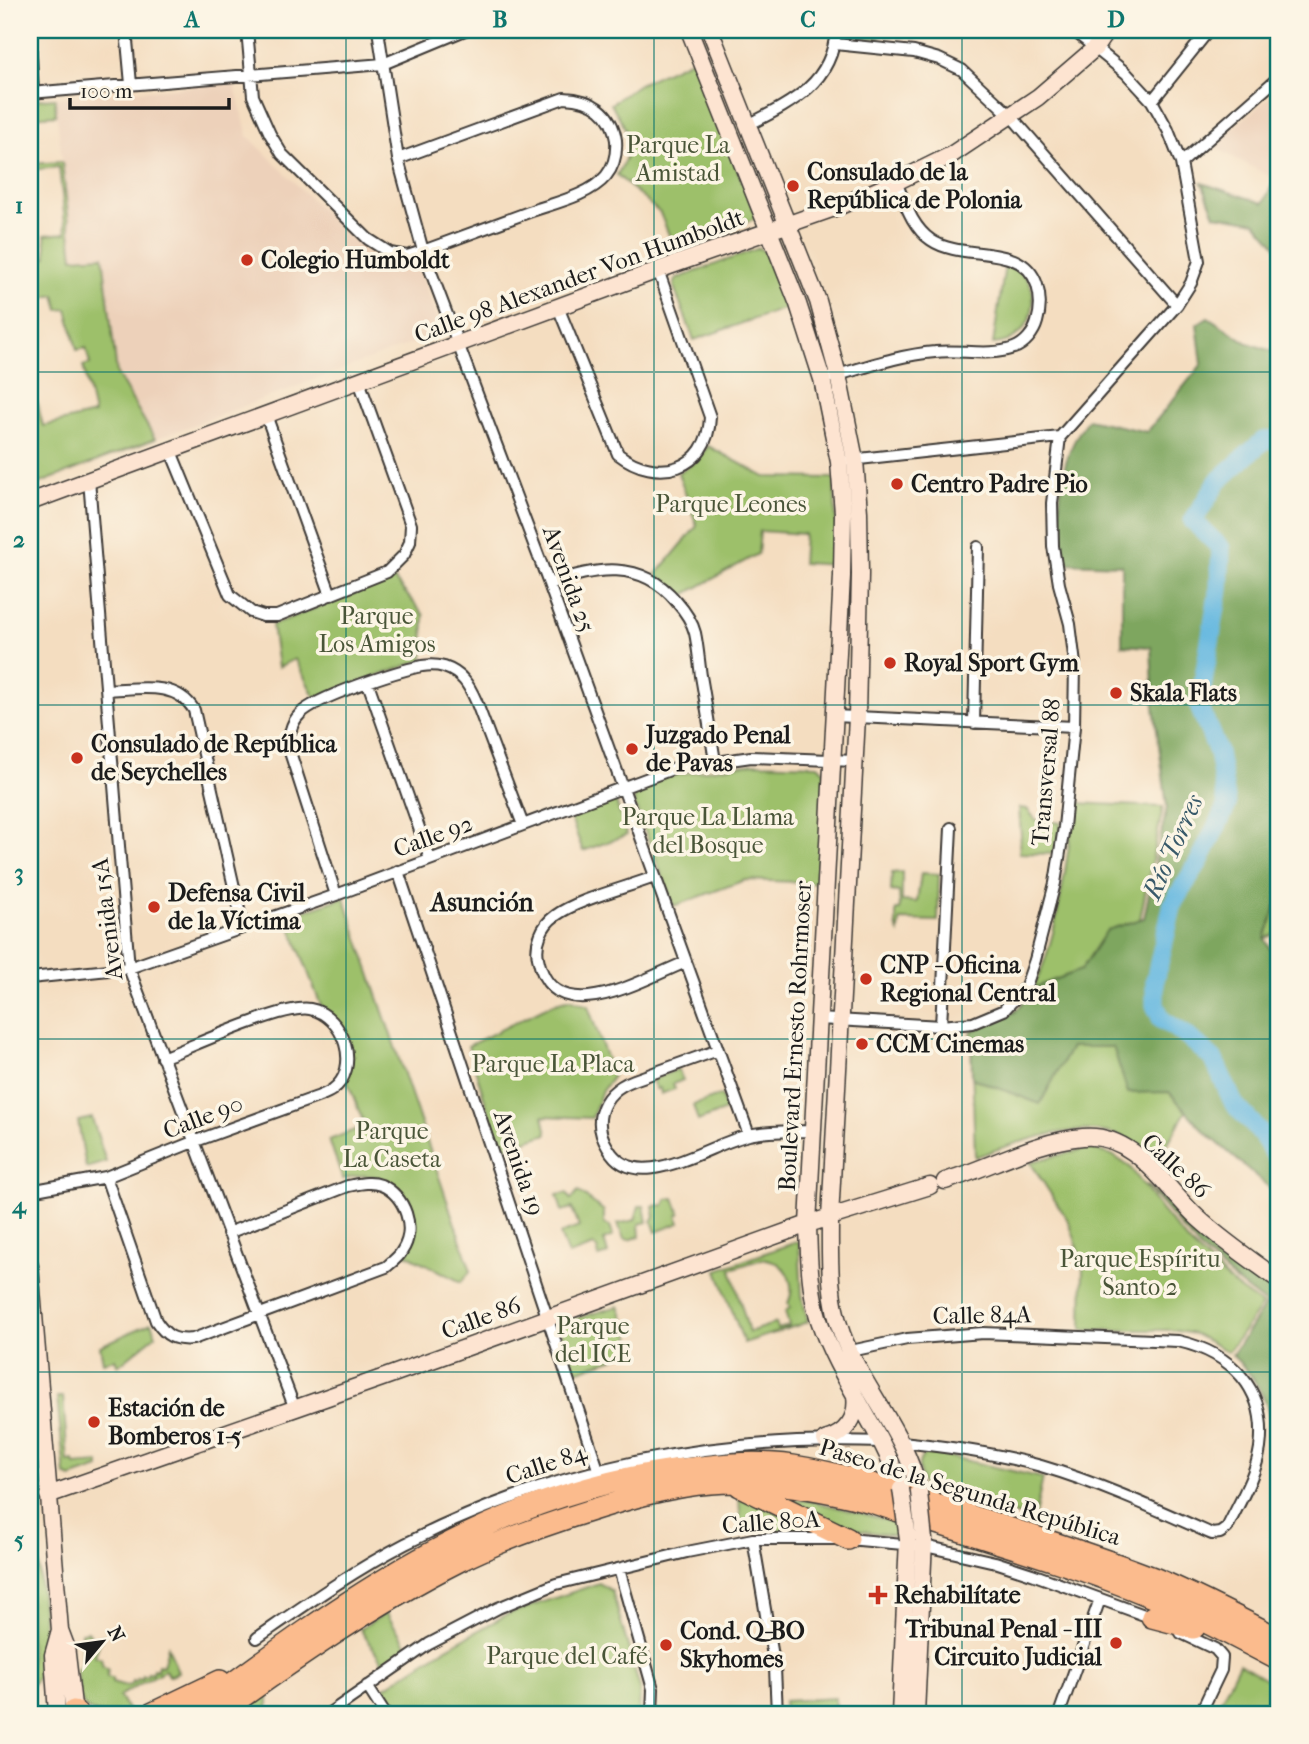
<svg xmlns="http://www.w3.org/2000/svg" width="1309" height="1744" viewBox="0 0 1309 1744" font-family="'IM FELL French Canon',serif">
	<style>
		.built { fill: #edd1ba }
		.green { fill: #9dc06b; stroke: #5c6e44; stroke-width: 2; fill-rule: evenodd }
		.forest { fill: #7ea65f; stroke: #4d613e; stroke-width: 2 }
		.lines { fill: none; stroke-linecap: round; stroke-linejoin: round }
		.river { stroke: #65b8e0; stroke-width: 19 }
		.street-casing { stroke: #3c3935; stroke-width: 14 }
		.secondary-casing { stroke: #3c3935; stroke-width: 19 }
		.highway-casing { stroke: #3c3935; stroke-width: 24 }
		.street { stroke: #fff; stroke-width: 10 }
		.secondary { stroke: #fde4d1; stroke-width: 16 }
		.highway { stroke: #fbbb8d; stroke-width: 21 }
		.secondary-bridge-casing { stroke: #3c3935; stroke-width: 19; stroke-linecap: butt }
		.secondary-bridge { stroke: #fde4d1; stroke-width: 16 }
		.grid { fill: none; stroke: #0f766e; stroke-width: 2; stroke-opacity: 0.55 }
		.poi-dot { fill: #c8321e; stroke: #fcf5e5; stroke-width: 2.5 }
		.labels { text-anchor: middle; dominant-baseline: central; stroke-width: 7; stroke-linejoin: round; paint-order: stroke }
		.park-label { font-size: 24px; fill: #495538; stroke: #fcf5e5 }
		.poi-label { font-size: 24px; font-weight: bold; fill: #1c1c1c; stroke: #fcf5e5; text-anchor: start }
		.street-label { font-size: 24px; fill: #1c1c1c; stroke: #fcf5e5 }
		.water-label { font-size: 26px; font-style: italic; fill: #395a6a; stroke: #fcf5e5 }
		.neighbourhood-label { font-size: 26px; font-weight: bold; fill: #1c1c1c; stroke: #fcf5e5 }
		.neatline { fill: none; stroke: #0f766e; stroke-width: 2.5 }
		.grid-label { font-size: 23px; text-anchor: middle; font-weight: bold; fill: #0f766e }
	</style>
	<rect width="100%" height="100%" fill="#fcf5e5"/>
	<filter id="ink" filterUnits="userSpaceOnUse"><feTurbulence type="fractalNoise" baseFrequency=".0143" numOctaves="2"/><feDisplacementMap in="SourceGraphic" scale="14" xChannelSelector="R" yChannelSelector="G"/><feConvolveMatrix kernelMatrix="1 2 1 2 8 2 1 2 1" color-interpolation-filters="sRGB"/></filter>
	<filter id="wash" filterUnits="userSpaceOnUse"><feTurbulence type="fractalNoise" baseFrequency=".00686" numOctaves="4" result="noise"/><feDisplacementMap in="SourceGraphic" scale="28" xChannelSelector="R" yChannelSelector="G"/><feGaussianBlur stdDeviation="1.57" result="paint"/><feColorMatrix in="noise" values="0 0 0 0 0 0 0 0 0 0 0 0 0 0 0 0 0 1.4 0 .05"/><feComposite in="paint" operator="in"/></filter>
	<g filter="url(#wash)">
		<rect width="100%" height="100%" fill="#f4ddc0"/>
		<path class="built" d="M234,83L248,136L352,240L369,254L383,260L398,261L415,259L443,332L155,439L117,374L103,256L73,258L55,98Z
			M1279,89V181L1212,146Z"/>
		<path class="green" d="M838,30H872V34L880,36L879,40L838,34Z
			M693,59L757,218L674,247L660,213L617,175C636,145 629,132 611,104L639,84Z
			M55,98L56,115L30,117V100Z
			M62,162L73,258L103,256L117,374L155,439L30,487V403L37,402L43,426L94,414L83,366L90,364L86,348L77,350L67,309L59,310L55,295L30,301V259L47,257L45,235L66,233L59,167L30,170V164Z
			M759,248L765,252L786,308L694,340L674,287L676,279Z
			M1005,265C1049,274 1039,342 993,344Z
			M708,446L765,477L834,478L838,565L802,563L804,534L760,531L758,554L682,596L657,574L697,526L678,473L697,461Z
			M393,578L424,615L423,660L315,698L295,659L278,667L272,625Z
			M754,763L818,765L825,772L820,883L745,880L674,906L634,803C634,798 634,792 639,787C652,776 732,766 754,763Z
			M611,799L616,802L627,835L583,851L569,814Z
			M1075,803L1163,807L1140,919L1136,989L1195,1096L1157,1162C1147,1155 1137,1144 1127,1139C1081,1117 1019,1142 975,1157L971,1031C984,1025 1004,1020 1015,1011C1056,978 1067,854 1075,803Z
			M1019,808L1027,809L1036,820L1061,823L1058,854L1019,853L1021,835Z
			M902,872V901L917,902L921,873L939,874L938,921L900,920L899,932L896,926V910H900L899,892L891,891L892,873Z
			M344,897L471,1271L461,1282L406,1254C409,1249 412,1244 414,1238C416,1230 414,1219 411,1211C398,1180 376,1169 343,1179L329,1140L365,1126L346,1078L351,1052L348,1035L321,1006L287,917Z
			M1279,899V932L1265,939Z
			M570,999L588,1006L613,1076L602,1091L592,1118L543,1116L547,1134L500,1149L468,1046L552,1004Z
			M678,1069L683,1080L673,1084L675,1089L661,1094L660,1088L656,1089L652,1080Z
			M721,1095L726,1110L698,1121L693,1105Z
			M92,1118L106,1162L86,1168L78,1121Z
			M1089,1148L1112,1155L1130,1167L1162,1211L1190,1244L1236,1287L1262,1305L1228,1352L1195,1334L1171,1330H1082L1083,1263L1069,1222L1030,1162Z
			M578,1191L604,1211V1224L610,1226L613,1236L604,1240L608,1254L599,1257L597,1249L594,1246L568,1255L560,1234L579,1227L572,1208L562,1211L557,1195L567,1193L571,1200Z
			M674,1198L680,1214L677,1215L680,1223L656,1232L652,1221L655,1217L653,1206L664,1205L667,1199Z
			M639,1206H644L647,1222L639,1224L640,1236L630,1240L624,1239L618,1224L635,1220Z
			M799,1241L802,1295L808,1322L744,1343L717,1270ZM762,1259C784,1258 798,1284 788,1303L790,1308L785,1311L789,1326L778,1329L776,1323L749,1332L731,1269Z
			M619,1306L636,1351L576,1371L561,1332L567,1321Z
			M151,1323L156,1335L118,1366L115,1359L103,1362L100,1346Z
			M57,1397H63L68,1462L74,1461L75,1465L99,1463V1468L71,1478L65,1475Z
			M926,1453H933L1043,1478L1034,1520L924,1490C921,1477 913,1462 926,1453Z
			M30,1463L47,1666L30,1687Z
			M762,1493L816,1502L894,1522L896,1536L831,1526Z
			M739,1495L812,1528L741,1532Z
			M599,1583L612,1591L640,1688L639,1714H393L379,1691L441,1651L508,1614Z
			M386,1613L408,1647L383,1663L360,1629Z
			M88,1631L94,1640L102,1636L95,1656L101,1658L103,1667L108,1668L107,1677L112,1678V1682L126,1686L131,1685L132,1681L136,1682L138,1678L142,1679L143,1675L147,1676L148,1672L152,1673L153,1669L157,1670L158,1665L163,1666L168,1646L178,1672L169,1676L165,1670L119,1696L128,1711C120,1715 114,1714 106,1714C76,1714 79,1693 77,1670L82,1664L81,1632Z
			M1239,1663L1279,1687V1714H1214Z
			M268,1688V1714H235Z
			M835,1698L834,1714H784V1701Z"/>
		<path class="forest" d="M1202,183L1263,203L1273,184L1279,187V896L1265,939L1279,965V1196L1204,1131L1169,1092L1128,1093L1113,1047H1071L1040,1104L972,1078L971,1031L1015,1012L1035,987L1081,970L1107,930L1144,918L1167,807L1154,707L1151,647L1122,645V565L1063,563C1058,509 1054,464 1088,419L1147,432L1202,364L1197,324L1208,317L1248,343L1278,353V248L1256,222L1215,215Z
			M1145,1184L1279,1295V1453H1275C1270,1410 1265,1385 1232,1355L1266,1304L1238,1283L1199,1248Z"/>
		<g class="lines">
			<path class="river" d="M1279,438L1263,441L1218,481L1193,521L1221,548L1219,589L1199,706L1218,752L1227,805L1200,860L1173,903L1155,980V1005L1162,1020L1186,1035L1214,1060L1234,1104L1261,1133L1279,1161"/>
		</g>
	</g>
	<g filter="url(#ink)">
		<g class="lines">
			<g class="street-casing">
				<path id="street" d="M126,30L131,84
					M247,30L253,96L270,134L282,154L368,239L390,253L407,256L423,251C459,238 494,225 529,212C554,203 589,196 606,176C615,165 617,153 616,140C612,112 592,99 564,98L398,159
					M378,30L398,159L423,251L549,584L749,1135
					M30,36L33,93
					M835,44L914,52L939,59L962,70L1011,116L1177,305
					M30,93L383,64L465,30
					M1152,101L1209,30
					M748,125C791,103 832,84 836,30
					M1181,163L1279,77
					M558,307L618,454C657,484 708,471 710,417L658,270
					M831,377C866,367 899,355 935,352C960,349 989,357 1014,348C1025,344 1034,333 1037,322C1041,309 1041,298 1037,285C1023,241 963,262 931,240C912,227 905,203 896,182
					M266,415L331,595
					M170,449L230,595L251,612L263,616H277L387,572L404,555L410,542L411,525L359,381
					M850,460L1060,437
					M89,480L129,968L295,1409
					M549,584C595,567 641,559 676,601C684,610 692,621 695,633C698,647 699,662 701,676C706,704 710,732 715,761
					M368,683L430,859
					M108,690C137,689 176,680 194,710L243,927
					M834,716L1074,727
					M974,723L978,547
					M398,871L598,1469
					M654,877C626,888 578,899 555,916C542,925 535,943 538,958C553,1034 643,979 686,962
					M336,895L289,749C289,736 290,724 300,714C316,697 397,671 422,666C429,665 437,665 444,667C462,673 469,685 476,701L523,825
					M30,978L129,968L336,895L675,768L751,757L855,761
					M819,1019L941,1026L973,1023L1004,1010L1026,986L1035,960L1055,883L1064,827L1074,727L1075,664L1070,624L1059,584L1053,546L1052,503L1060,437L1177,305L1191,283L1199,261L1181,163L1168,130L1152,101L1126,73L1073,30
					M941,1026L951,828
					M718,1050L634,1080C618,1086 606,1095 601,1113C598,1125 601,1137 608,1148C636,1198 710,1143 749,1135C769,1130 792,1132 813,1131
					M106,1177L156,1321C166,1336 174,1341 193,1339L386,1267C392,1262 399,1257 402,1251C417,1229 405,1195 381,1185C370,1181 359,1184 348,1186L228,1233
					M30,1191L106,1177L193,1142L317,1097C322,1095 328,1093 332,1090C362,1069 344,1015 310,1009C284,1004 191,1047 162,1058
					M846,1352L907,1339L983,1333L1178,1341C1231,1353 1268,1389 1260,1448C1256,1475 1239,1503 1227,1528L1220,1533L1212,1534C1156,1509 1099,1483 1041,1466C995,1453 949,1447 902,1442
					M30,1454L44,1453
					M753,1539L775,1668L777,1714
					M619,1569L653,1689L652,1714
					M1181,1633L1215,1649L1222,1657L1221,1670L1200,1714
					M257,1638C305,1605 353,1571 405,1544C559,1466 710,1436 882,1442
					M367,1686L385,1714
					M328,1714L429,1644L498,1608L556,1584L687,1552L753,1539H848L925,1546L995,1562L1032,1574L1155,1619
					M1059,1714L1100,1599"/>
			</g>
			<g class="secondary-casing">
				<path id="secondary" d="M689,30L798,304L822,379L839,462L843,513L842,576L808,1224C809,1256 809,1289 819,1320C839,1380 882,1429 901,1489
					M710,30L818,301L838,375L855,460L859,512L860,574L857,717L830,1218C830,1257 828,1296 842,1334C863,1389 906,1433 919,1492
					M30,502L658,270L840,206L896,182L951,155L1038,97L1095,48L1107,30
					M945,1181C991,1167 1035,1141 1083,1137C1135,1132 1165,1188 1198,1218C1223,1241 1251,1260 1279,1280
					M30,1266L60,1630L66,1646L74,1714
					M825,1440C846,1434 858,1418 855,1396
					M48,1495L382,1378L808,1224L930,1186
					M57,1714L53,1655L60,1630
					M900,1714L908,1539
					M916,1714L924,1540"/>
			</g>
			<g class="highway-casing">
				<path id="highway" d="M740,1486L848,1539
					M1152,1617L1194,1628
					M74,1711L78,1714
					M151,1714L220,1681
					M191,1714C341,1603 483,1497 674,1470C713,1465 754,1460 793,1466C859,1476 924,1501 987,1521C1044,1540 1101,1557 1156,1579C1199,1597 1239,1618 1279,1639
					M218,1714C295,1659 374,1604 459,1561C501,1540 547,1524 592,1510C631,1498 670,1486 711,1483C764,1479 817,1488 868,1501C960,1532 1061,1559 1150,1596C1195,1615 1237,1638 1279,1660"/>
			</g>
			<use href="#street" class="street"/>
			<use href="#secondary" class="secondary"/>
			<use href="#highway" class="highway"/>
			<g class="secondary-bridge-casing">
				<path id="secondary-bridge" d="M901,1489L908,1539
					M919,1492L924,1540"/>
			</g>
			<use href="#secondary-bridge" class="secondary-bridge"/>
		</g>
	</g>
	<path class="grid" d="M346,30V1714M654,30V1714M962,30V1714M30,372H1279M30,705H1279M30,1039H1279M30,1372H1279"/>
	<g class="poi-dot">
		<circle cx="793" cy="186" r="7"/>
		<circle cx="247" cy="260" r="7"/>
		<circle cx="897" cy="484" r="7"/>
		<circle cx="890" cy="663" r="7"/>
		<circle cx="1116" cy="693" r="7"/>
		<circle cx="632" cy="749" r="7"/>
		<circle cx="77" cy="758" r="7"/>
		<circle cx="154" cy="907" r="7"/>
		<circle cx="866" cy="979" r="7"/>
		<circle cx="862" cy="1044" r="7"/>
		<circle cx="94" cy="1422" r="7"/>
		<path d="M874.5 1584.5h7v7h7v7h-7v7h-7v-7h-7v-7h7z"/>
		<circle cx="1116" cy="1643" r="7"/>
		<circle cx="666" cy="1645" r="7"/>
	</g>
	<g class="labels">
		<g class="park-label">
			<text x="678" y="145">Parque La<tspan x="678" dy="28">Amistad</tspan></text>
			<text x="731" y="504">Parque Leones</text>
			<text x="377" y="616">Parque<tspan x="377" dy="28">Los Amigos</tspan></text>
			<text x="708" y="817">Parque La Llama<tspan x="708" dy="28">del Bosque</tspan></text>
			<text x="553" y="1064">Parque La Placa</text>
			<text x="392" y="1131">Parque<tspan x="392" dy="28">La Caseta</tspan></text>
			<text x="1140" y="1259">Parque Espíritu<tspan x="1140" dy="28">Santo 2</tspan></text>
			<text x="593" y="1326">Parque<tspan x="593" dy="28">del ICE</tspan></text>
			<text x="567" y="1656">Parque del Café</text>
		</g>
		<g class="poi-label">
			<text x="807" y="172">Consulado de la<tspan x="807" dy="28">República de Polonia</tspan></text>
			<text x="261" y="260">Colegio Humboldt</text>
			<text x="911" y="484">Centro Padre Pio</text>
			<text x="904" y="663">Royal Sport Gym</text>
			<text x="1130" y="693">Skala Flats</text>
			<text x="646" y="735">Juzgado Penal<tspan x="646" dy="28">de Pavas</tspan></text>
			<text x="91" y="744">Consulado de República<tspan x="91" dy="28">de Seychelles</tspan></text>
			<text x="168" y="893">Defensa Civil<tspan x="168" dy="28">de la Víctima</tspan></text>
			<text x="880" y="965">CNP - Oficina<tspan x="880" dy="28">Regional Central</tspan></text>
			<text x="876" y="1044">CCM Cinemas</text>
			<text x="108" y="1408">Estación de<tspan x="108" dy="28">Bomberos 1-5</tspan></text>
			<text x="894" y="1595">Rehabilítate</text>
			<text x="1102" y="1629" text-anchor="end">Tribunal Penal - III<tspan x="1102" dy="28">Circuito Judicial</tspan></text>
			<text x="680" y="1631">Cond. Q-BO<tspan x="680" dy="28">Skyhomes</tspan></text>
		</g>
		<g class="street-label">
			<text transform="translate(579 276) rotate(-20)">Calle 98 Alexander Von Humboldt</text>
			<text transform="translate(569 579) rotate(70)">Avenida 25</text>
			<text transform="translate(1046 772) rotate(-85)">Transversal 88</text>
			<text transform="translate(433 836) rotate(-20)">Calle 92</text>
			<text transform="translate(107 919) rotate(-97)">Avenida 15A</text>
			<text transform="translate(795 1036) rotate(-87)">Boulevard Ernesto Rohrmoser</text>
			<text transform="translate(203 1117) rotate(-21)">Calle 90</text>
			<text transform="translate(519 1163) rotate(71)">Avenida 19</text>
			<text transform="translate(1176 1166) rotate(43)">Calle 86</text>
			<text transform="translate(982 1315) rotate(-1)">Calle 84A</text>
			<text transform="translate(481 1318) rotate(-20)">Calle 86</text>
			<text transform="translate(546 1464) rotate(-18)">Calle 84</text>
			<text transform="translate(970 1492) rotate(17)">Paseo de la Segunda República</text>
			<text transform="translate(771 1522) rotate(-4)">Calle 80A</text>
		</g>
		<g class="water-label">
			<text transform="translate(1173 847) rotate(-66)">Río Torres</text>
		</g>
		<g class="neighbourhood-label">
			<text x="482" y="902">Asunción</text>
		</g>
	</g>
	<rect width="1309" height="1744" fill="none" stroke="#fcf5e5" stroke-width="77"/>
	<g transform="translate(102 1642) rotate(61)" stroke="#fcf5e5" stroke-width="5" paint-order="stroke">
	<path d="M0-5L12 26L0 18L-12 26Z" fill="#1c1c1c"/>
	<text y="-10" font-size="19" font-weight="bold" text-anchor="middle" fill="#1c1c1c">N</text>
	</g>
	<path d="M70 98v10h159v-10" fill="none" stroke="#1c1c1c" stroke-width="3.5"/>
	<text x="80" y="98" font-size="21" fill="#1c1c1c" stroke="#fcf5e5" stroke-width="5" paint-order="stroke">100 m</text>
	<rect x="38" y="38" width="1232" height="1668" class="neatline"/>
	<g class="grid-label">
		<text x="192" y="27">A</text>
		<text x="500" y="27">B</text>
		<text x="808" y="27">C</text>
		<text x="1116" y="27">D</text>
		<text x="19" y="213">1</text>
		<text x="19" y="547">2</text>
		<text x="19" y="880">3</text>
		<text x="19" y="1213">4</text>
		<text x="19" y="1547">5</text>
	</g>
</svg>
